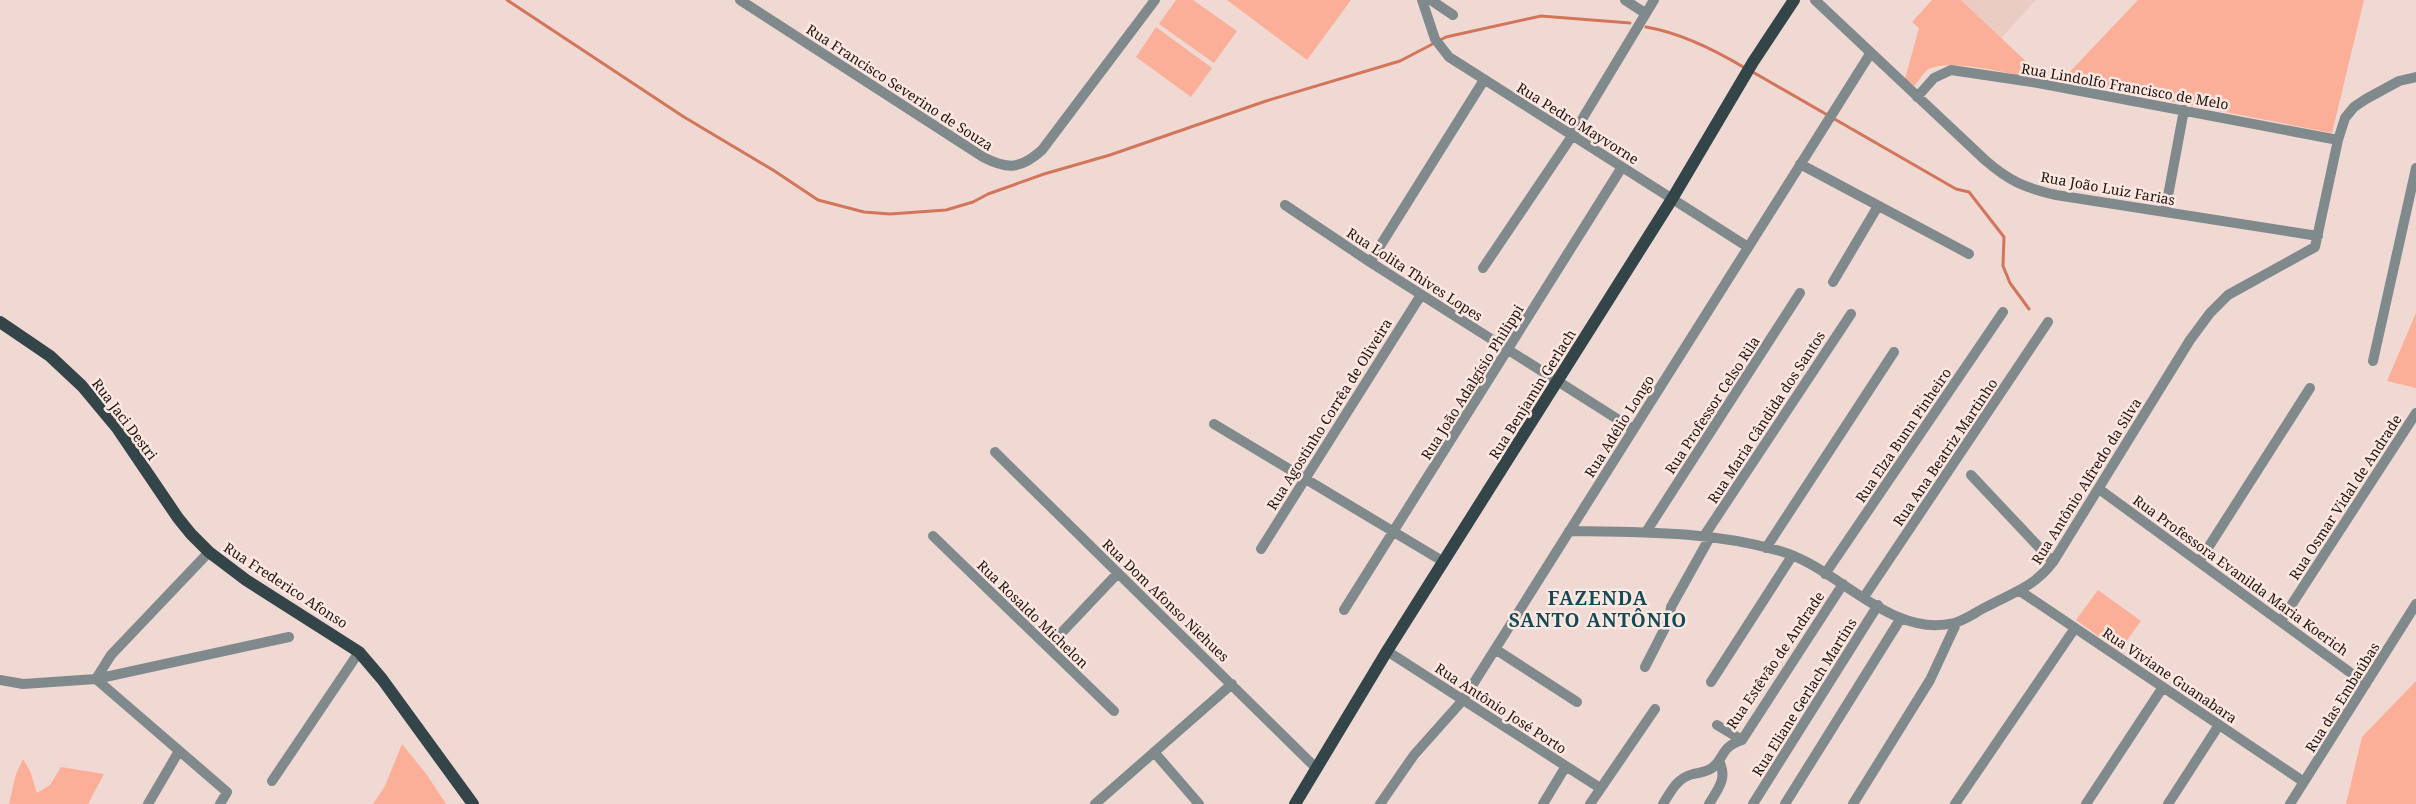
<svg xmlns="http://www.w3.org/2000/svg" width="2416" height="804" viewBox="0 0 2416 804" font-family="'Noto Serif',serif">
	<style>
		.built { fill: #ebccc3 }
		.green { fill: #fbae98 }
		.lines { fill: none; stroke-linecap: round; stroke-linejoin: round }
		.stream { stroke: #d2765b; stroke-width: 3 }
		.minor { stroke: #808a8c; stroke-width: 10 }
		.major { stroke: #344549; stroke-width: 12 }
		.labels { text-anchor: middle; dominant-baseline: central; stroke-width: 5; stroke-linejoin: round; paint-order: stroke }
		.street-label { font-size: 14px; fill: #1b1411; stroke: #fee7e0 }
		.district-label { font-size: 19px; font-weight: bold; letter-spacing: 1px; fill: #114b57; stroke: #fee7e0 }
	</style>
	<rect width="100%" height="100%" fill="#f0d9d3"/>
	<path class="built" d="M1961,0H2036L2001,38Z"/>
	<path class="green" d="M1176,0H1193L1237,31L1214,63L1159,24Z
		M1227,0H1351L1307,60Z
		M1932,0H1961L2034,69L2027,77C2005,73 1944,57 1926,71C1922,75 1918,82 1914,86L1905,79L1919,28L1912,22Z
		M2138,0H2364L2332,133L2062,80Z
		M1156,27L1212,68L1191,97L1136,57Z
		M2416,313V388L2387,381Z
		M2098,590L2141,621L2119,651L2076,620Z
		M2416,681V804H2346L2362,737Z
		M402,744L427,775L446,804H373L385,786Z
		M23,759L30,771L37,793L50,785L61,767L104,774L88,804H9L16,774Z"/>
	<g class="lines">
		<path class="stream" d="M507,0L684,117L773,170L818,200L864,212L890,214L946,210L973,202L988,194L1044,174L1110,155L1266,101L1400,61L1446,37L1541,16L1630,23
			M1646,27C1681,33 1715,50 1745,68
			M1751,71L1956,189L1969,192L2004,237L2003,266L2010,283L2029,309"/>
		<path class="minor" d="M740,0L983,157C1008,170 1021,169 1042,150L1155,0
			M1422,0L1435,39L1449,57L1748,247
			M1431,0L1453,15
			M1625,0L1645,13
			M1815,0L1985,160C2009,181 2025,188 2056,195L2318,236
			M1917,97L1934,78L1951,70L2032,82L2338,140
			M1800,164L1969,254
			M1285,205L1370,262L1633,429
			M2165,212L2184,110
			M1370,262L1484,80
			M1483,268L1572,136L1654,0
			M1833,282L1878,206
			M2373,361L2416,168
			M1214,424L1444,562
			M995,452L1316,768
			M1971,475L2053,562
			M2099,489L2366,684
			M1569,531C1640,532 1711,531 1780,551C1838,567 1890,639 1954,623C1966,620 1977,611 1988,606C2014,592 2034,587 2053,562L2190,340L2210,313L2228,295L2315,247L2338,140L2345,118L2354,107L2366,99L2399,81L2416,77
			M1646,532L1800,293
			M933,536L1114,711
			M1704,536L1851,314
			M1766,548L1894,352
			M1261,549L1421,295
			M2199,562L2310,388
			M1825,574L2003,312
			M2020,591L2304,782
			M1864,597L2048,322
			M1344,610L1622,167
			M2281,621L2416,413
			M1048,647L1118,573
			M1495,649L1577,702
			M1387,651L1600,788
			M1645,667L1669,620L1671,607L1710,537
			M96,679L227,792L220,804
			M96,679L111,655L209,552
			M0,680L23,684L96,679L289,637
			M1711,682L1792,556
			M1717,725L1742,740
			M1154,752L1199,804
			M272,781L359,652
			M148,804L179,751
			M1095,804L1232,684
			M1380,804L1414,755L1463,700L1870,54
			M1543,804L1566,766
			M1590,804L1655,709
			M1663,804C1671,791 1677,778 1693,774C1700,773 1706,772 1712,768C1726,757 1719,748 1742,740L1843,584
			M1709,804C1718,789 1728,778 1719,761
			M1753,804L1878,605
			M1785,804L1901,618
			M1853,804L1930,680L1957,622
			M1955,804L2075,628
			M2086,804L2163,687
			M2168,804L2219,725
			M2290,804L2416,604"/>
		<path class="major" d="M0,322L50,356L82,386L117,428L178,518L191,534L209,552L246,580L359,652L382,679L473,804
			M1295,804L1387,651L1672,199L1753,62L1794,0"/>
	</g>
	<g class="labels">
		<g class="street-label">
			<text transform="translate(2125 86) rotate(10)">Rua Lindolfo Francisco de Melo</text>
			<text transform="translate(900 87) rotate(33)">Rua Francisco Severino de Souza</text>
			<text transform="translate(1578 123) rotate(32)">Rua Pedro Mayvorne</text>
			<text transform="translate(2108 188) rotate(10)">Rua João Luiz Farias</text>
			<text transform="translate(1415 274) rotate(33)">Rua Lolita Thives Lopes</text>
			<text transform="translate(1472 382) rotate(-58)">Rua João Adalgísio Philippi</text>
			<text transform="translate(1532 394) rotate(-58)">Rua Benjamin Gerlach</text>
			<text transform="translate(1712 405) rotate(-57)">Rua Professor Celso Rila</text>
			<text transform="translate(1329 414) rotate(-58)">Rua Agostinho Corrêa de Oliveira</text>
			<text transform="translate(1766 417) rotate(-57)">Rua Maria Cândida dos Santos</text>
			<text transform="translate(125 419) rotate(53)">Rua Jaci Destri</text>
			<text transform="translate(1619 426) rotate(-58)">Rua Adélio Longo</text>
			<text transform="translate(1903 435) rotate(-56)">Rua Elza Bunn Pinheiro</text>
			<text transform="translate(1945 452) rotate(-56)">Rua Ana Beatriz Martinho</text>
			<text transform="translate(2086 481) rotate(-58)">Rua Antônio Alfredo da Silva</text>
			<text transform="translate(2345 497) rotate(-57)">Rua Osmar Vidal de Andrade</text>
			<text transform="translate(2241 575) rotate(36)">Rua Professora Evanilda Maria Koerich</text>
			<text transform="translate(286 585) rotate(33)">Rua Frederico Afonso</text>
			<text transform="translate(1166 600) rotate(44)">Rua Dom Afonso Niehues</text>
			<text transform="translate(1033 614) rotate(44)">Rua Rosaldo Michelon</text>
			<text transform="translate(1775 660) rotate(-56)">Rua Estêvão de Andrade</text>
			<text transform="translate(2170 675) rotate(34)">Rua Viviane Guanabara</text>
			<text transform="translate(1804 697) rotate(-58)">Rua Eliane Gerlach Martins</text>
			<text transform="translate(2342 697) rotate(-58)">Rua das Embaúbas</text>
			<text transform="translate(1501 708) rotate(33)">Rua Antônio José Porto</text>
		</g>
		<g class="district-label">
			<text x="1598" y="598">FAZENDA<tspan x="1598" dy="22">SANTO ANTÔNIO</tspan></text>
		</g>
	</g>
</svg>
